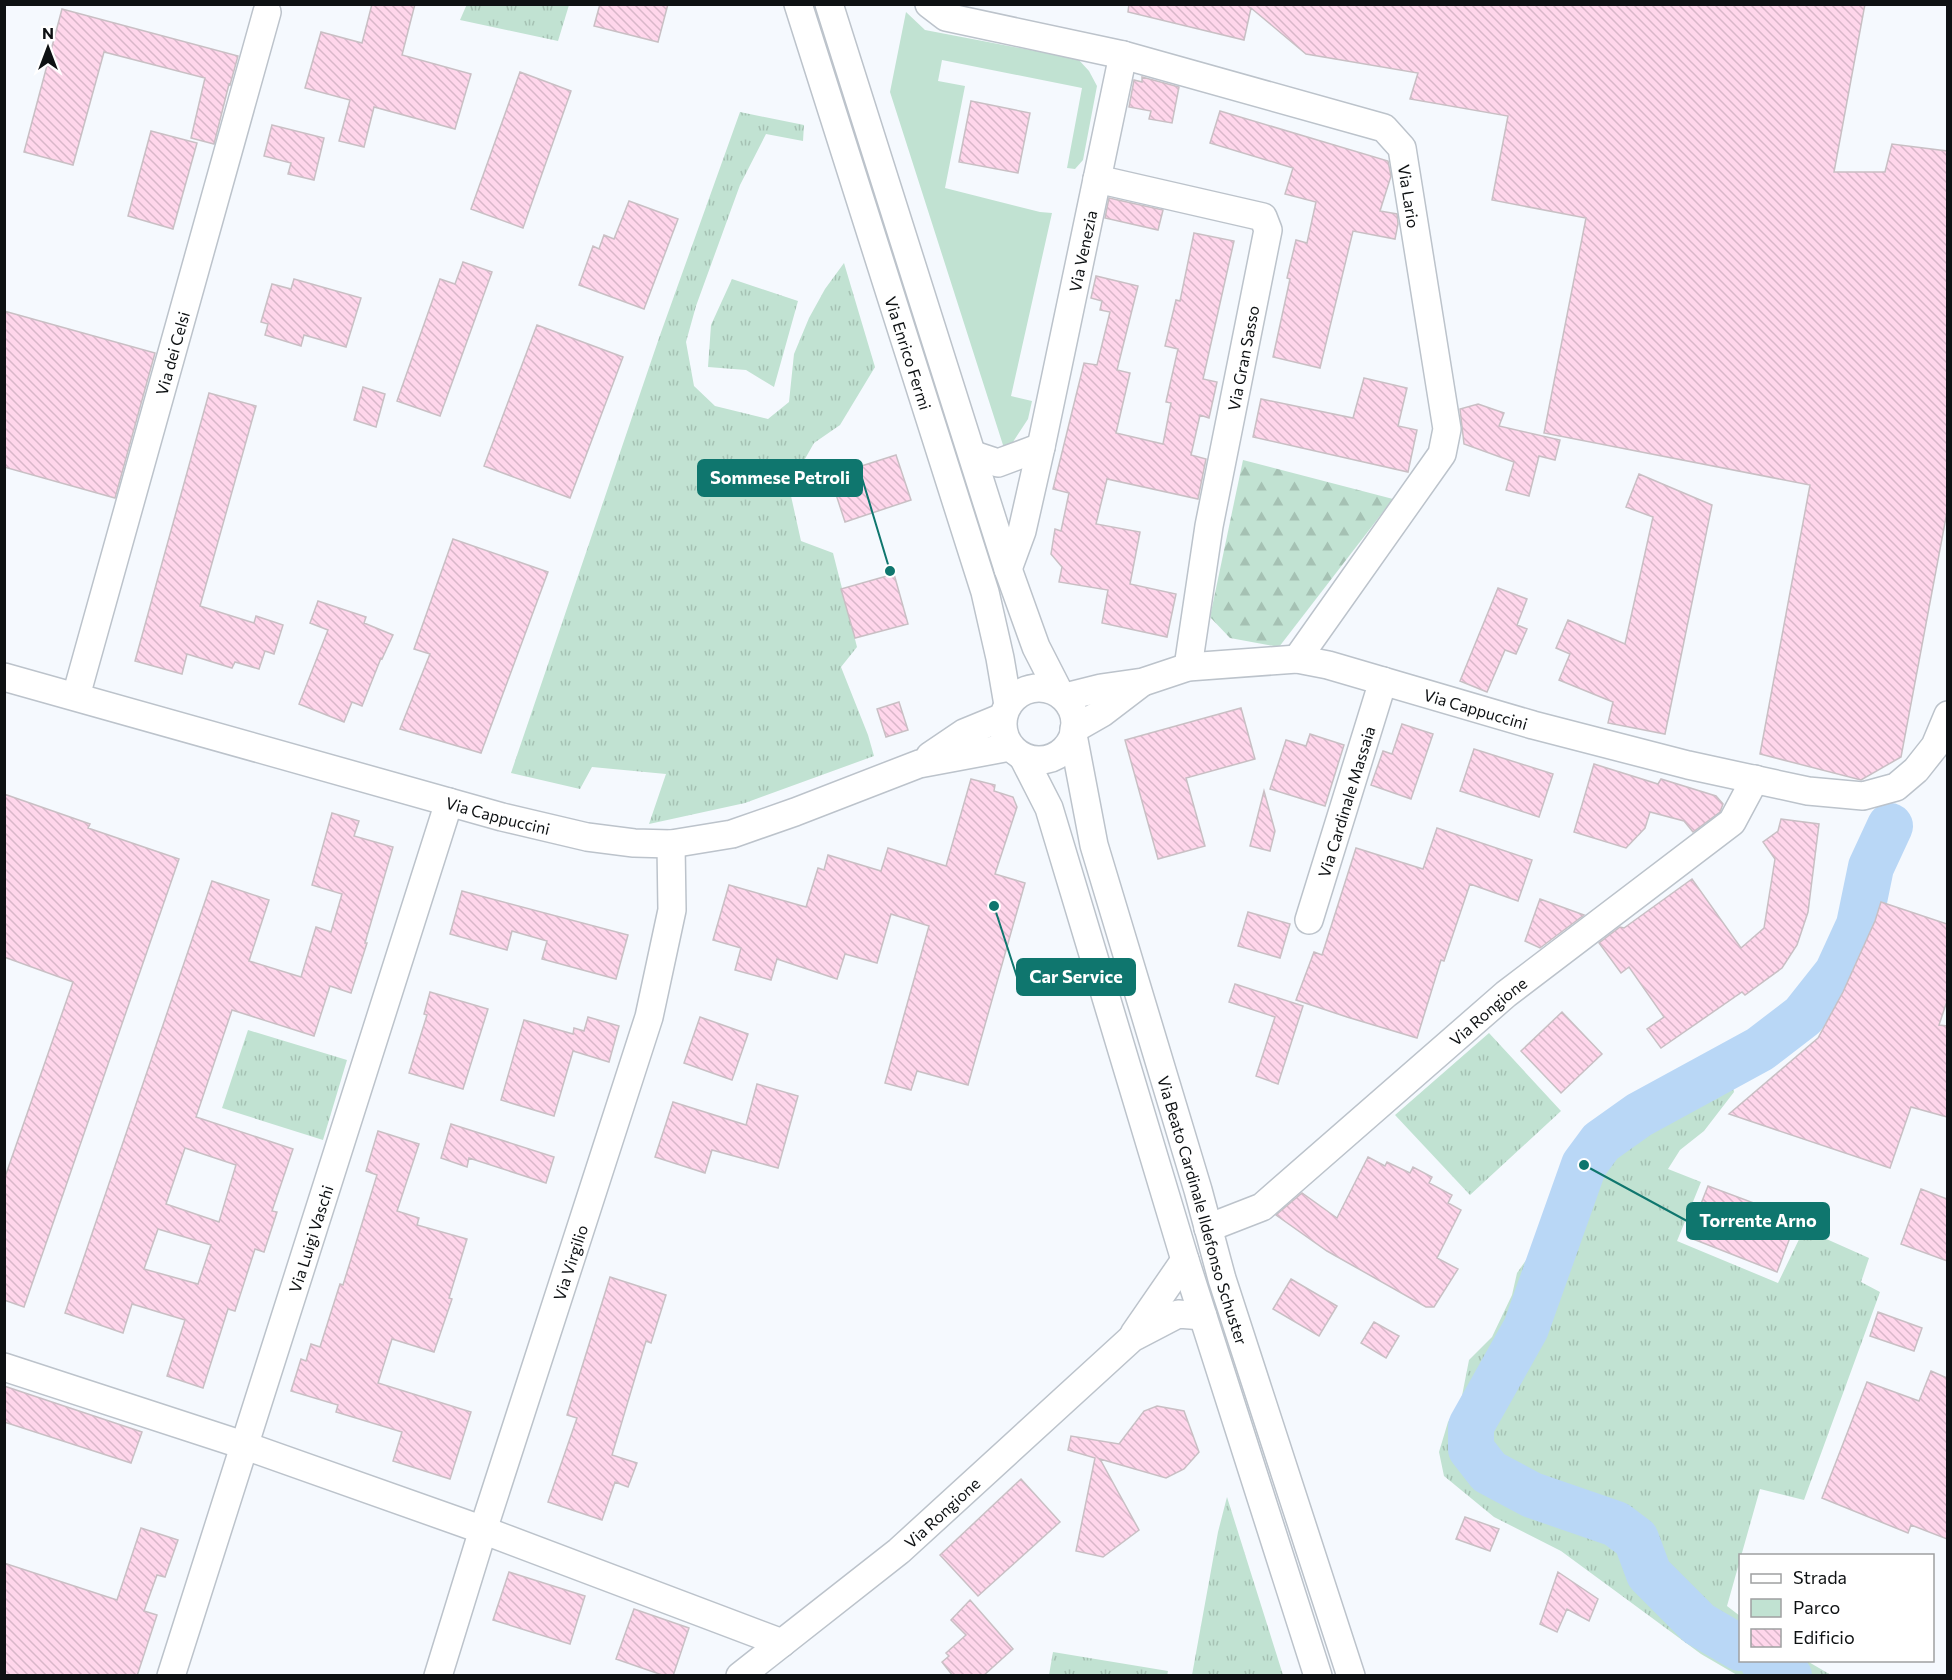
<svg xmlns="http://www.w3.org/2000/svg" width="1952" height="1680" viewBox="0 0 1952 1680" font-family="Commissioner,sans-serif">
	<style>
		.grass { fill: url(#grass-tufts) }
		.forest { fill: url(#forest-firs) }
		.green { fill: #c1e2d2 }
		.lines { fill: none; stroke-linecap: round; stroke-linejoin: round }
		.river { stroke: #b9d7f6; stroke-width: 46 }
		.building { fill: url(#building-back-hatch); stroke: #c9bfc4; stroke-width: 1.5; fill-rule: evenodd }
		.minor-casing { stroke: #bcc3cb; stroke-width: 30 }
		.minor { stroke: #fff; stroke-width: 27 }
		.labels { text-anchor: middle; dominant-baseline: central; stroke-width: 5; stroke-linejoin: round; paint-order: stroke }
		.street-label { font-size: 16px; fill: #0e1113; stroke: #fff }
		.leader { fill: none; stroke: #0f766e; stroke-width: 2 }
		.callout-dot { fill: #0f766e; stroke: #fff; stroke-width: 2 }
		.callout { fill: #0f766e; stroke: #0f766e; stroke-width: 2 }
		.callout-label { font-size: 18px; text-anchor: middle; font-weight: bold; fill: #fff }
	</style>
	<defs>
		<pattern id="grass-tufts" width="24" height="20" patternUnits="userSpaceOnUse" patternTransform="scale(1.5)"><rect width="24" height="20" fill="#c1e2d2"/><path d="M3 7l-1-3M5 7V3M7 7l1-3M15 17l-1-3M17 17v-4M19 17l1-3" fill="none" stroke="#a5c1b3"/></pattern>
		<pattern id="forest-firs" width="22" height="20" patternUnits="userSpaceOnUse" patternTransform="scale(1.5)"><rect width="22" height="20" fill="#c1e2d2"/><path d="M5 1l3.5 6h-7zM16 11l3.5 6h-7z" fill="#a5c1b3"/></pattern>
		<pattern id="building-back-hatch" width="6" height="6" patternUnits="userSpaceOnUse" patternTransform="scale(1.5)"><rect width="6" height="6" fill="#ffd6eb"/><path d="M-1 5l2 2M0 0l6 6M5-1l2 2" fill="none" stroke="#d9b7c9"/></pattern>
	</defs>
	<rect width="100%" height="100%" fill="#f5f9fe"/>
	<path class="grass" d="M467,4H569V5L558,41L460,20Z
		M740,112L804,125L803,141L766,134L740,185L696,306L686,342L694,386L715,406L768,419L789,402L794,354L809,318L825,289L844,263L875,367L840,425L814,443L789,487L801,541L833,553L857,647L841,667L868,735L874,756L745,803L649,824L666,774L592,767L580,789L511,773L659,338Z
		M732,279L798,301L774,387L746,370L708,367L711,325Z
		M248,1030L347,1060L323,1140L222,1108Z
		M1489,1033L1561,1111L1470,1195L1395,1115Z
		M1727,1048L1734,1092L1704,1131L1680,1150L1668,1169L1701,1182L1677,1241L1778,1283L1804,1229L1869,1258L1861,1282L1880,1292L1804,1500L1760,1489L1727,1606L1740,1616V1660L1807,1661L1831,1675H1737L1701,1654L1561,1551L1494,1517L1444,1476L1439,1452L1448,1422L1460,1406L1469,1360L1492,1337L1512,1295L1517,1273L1539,1242L1561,1182L1581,1138L1598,1125L1669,1088L1695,1059Z
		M1227,1497L1283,1675H1192L1218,1532Z
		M1053,1652L1168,1671L1167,1676L1049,1675Z"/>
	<path class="forest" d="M1243,460L1393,499L1279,647L1230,638L1210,617Z"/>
	<path class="green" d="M906,12L925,30L1078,59L1089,71L1097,86L1083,160L1075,169L1067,168L1082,88L942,60L938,81L965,86L945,188L1040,212L1052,213L1011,396L1032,401L1028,419L1011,445H1003L890,92Z"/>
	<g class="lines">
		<path class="river" d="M1740,1648L1699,1624L1649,1574L1636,1539L1616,1524L1532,1495L1489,1472L1471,1449V1426L1526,1328L1584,1165L1601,1142L1639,1115L1760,1049L1803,1016L1837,973L1859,925L1871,867L1890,826
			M1762,1660L1789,1676"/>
	</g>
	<path class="building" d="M372,4H415L402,55L471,74L455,129L374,107L364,147L339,141L350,100L305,88L321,32L362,43Z
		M600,4H668L658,42L594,26Z
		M1129,4H1865L1834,172H1885L1892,144L1947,151V512L1901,757L1861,780L1760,754L1810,485L1544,433L1586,218L1492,200L1508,116L1410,99L1418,73L1306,54L1251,8L1244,40L1128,12Z
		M62,9L238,56L230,85L229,84L214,144L191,138L205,78L104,52L73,165L24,152Z
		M520,72L571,91L523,228L471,209Z
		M1142,77L1179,87L1172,123L1149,119L1151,111L1129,107L1134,80L1142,82Z
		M971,101L1030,113L1018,173L959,162Z
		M1220,111L1388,161L1391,176L1380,211L1397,214L1398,224L1395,239L1353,231L1320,368L1273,357L1290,279L1287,278L1296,240L1307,243L1316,202L1285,194L1293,168L1210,143Z
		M272,125L324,138L314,180L288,174L291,163L264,156Z
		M151,131L197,143L173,229L128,216Z
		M1109,198L1163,210L1158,230L1105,218Z
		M629,201L678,219L644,309L579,285L593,246L599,249L604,235L614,239Z
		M1194,233L1234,241L1203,379L1217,382L1209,418L1200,415L1191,455L1206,459L1198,499L1107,479L1096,524L1140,532L1130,584L1176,594L1167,637L1102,623L1108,590L1059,582L1062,567L1051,554L1055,529L1061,531L1069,493L1053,489L1084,363L1097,365L1110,312L1100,310L1102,301L1091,298L1096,276L1138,286L1117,370L1130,373L1116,433L1163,444L1171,403L1166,402L1178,349L1165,346L1176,300L1180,301Z
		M463,262L492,272L440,416L397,401L440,279L455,284Z
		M294,279L361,298L346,347L304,335L301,346L265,335L268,324L261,322L272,284L291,289Z
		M4,311L155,353L115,498L4,467Z
		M537,325L623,357L570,498L484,466Z
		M1364,378L1407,388L1398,426L1417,430L1408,472L1253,437L1261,399L1353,418Z
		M363,387L385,394L376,427L354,420Z
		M209,393L256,406L200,606L254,623L256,616L283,625L274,654L265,651L259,669L235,662L232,668L187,654L182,674L135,661Z
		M1478,404L1504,413L1499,426L1560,440L1555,460L1539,456L1529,496L1506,490L1514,462L1464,444L1460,409Z
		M896,455L911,500L845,522L830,476Z
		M1639,474L1712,505L1665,734L1608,723L1613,702L1559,680L1570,654L1556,648L1568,620L1625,644L1653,517L1626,507Z
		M453,539L548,572L481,753L400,729L430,654L414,649Z
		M894,574L908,624L855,638L841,589Z
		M1498,588L1527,599L1517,625L1527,629L1516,654L1505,650L1487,692L1460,681Z
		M318,601L366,617L364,623L393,635L382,659L381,658L362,706L352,702L344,722L299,704L328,630L310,623Z
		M899,702L908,730L886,737L877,709Z
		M1241,708L1255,759L1186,778L1205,846L1158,859L1125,740Z
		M1402,724L1433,734L1411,799L1371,785L1383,751L1392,754Z
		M1310,734L1344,745L1325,806L1270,789L1286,740L1306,746Z
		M1474,749L1553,774L1539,817L1460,791Z
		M1594,764L1658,784L1661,779L1716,796L1723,804L1720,812L1693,832L1684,821L1650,812L1645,828L1626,848L1574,832Z
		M971,779L995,785L994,791L1013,797L1017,807L995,874L1025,883L968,1085L917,1071L911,1090L885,1083L929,926L891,914L877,963L845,954L837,979L777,959L771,980L735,970L741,948L713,940L729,885L806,907L818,868L824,870L828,855L881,871L888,848L946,866Z
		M1264,791L1275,831L1270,851L1250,846Z
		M4,794L90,824L88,828L179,859L24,1307L4,1300V1180L73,982L4,957Z
		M332,813L359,821L354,836L393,847L365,943H367L351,993L330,986L314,1036L232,1010L196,1117L293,1149L272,1211L277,1212L264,1252L255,1249L235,1311L228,1309L203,1388L167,1376L185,1320L132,1304L123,1333L65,1313L212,881L269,900L249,961L301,977L316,927L331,932L342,894L312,885ZM185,1148L236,1165L219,1222L166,1204ZM158,1229L211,1245L198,1284L144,1269Z
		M1781,819L1819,824L1808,912L1797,945L1782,968L1745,995L1742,992L1661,1048L1647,1029L1664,1017L1629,967L1621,973L1599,943L1620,927L1624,928L1692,879L1741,948L1764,928L1775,859L1763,842L1778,831Z
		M1437,828L1532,860L1518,901L1470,884L1444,961L1441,960L1417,1038L1347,1017L1296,1000L1314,952L1322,955L1356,848L1423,869Z
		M462,891L628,935L616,979L542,959L547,941L512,931L507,950L450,934Z
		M1540,899L1584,915L1540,948L1525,941Z
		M1881,902L1947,924V1001L1939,1025L1947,1026V1117L1911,1107L1890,1168L1729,1114L1818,1038L1843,992L1875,921Z
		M1248,912L1290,924L1280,958L1238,946Z
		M1235,984L1303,1006L1278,1084L1256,1076L1275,1017L1229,1002Z
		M430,992L488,1009L463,1089L409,1073L427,1015L424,1014Z
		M1562,1012L1602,1054L1561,1093L1521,1051Z
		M588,1017L619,1026L609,1062L573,1051L554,1116L501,1100L524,1020L573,1034L574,1028L584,1031Z
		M700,1017L748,1034L732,1080L684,1063Z
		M757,1084L798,1096L778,1168L712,1150L705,1173L655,1157L673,1102L746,1125Z
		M451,1124L554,1157L546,1183L469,1158L467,1167L441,1158Z
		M378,1131L419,1144L397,1211L419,1218L417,1225L467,1239L449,1298L452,1299L434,1352L392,1339L378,1383L471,1412L450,1479L393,1461L402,1432L336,1412L338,1405L291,1391L301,1359L306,1361L311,1344L320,1347L340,1284L343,1285L377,1175L366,1171Z
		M1368,1157L1385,1166L1387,1162L1410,1173L1413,1167L1432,1177L1429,1183L1452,1195L1448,1203L1461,1210L1437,1258L1458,1269L1434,1307H1426L1327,1251L1276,1215L1302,1193L1337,1218Z
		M1708,1186L1797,1219L1777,1272L1688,1237Z
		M1921,1189L1947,1199V1261L1901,1244Z
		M610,1277L666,1295L651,1343L646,1341L612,1455L637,1463L628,1487L615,1482L602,1520L548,1502L577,1418L567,1415Z
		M1291,1279L1337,1306L1319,1336L1273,1309Z
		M1878,1312L1922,1328L1914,1351L1870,1336Z
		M1374,1322L1399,1336L1386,1358L1361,1343Z
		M1931,1371L1947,1378V1539L1911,1525L1908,1533L1822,1498L1867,1382L1919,1401Z
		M4,1386L142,1432L131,1463L4,1422Z
		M1157,1406L1184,1411L1199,1452L1184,1469L1166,1478L1100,1459L1139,1530L1103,1557L1076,1551L1095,1458L1068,1450L1071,1436L1119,1444L1144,1411Z
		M1021,1479L1060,1522L978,1596L940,1555Z
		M1465,1517L1499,1529L1490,1551L1456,1539Z
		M141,1528L178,1540L165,1577L157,1575L144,1611L157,1615L137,1676H4V1563L117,1600Z
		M509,1572L585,1596L570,1644L493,1620Z
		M1558,1572L1598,1599L1589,1621L1567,1609L1557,1632L1540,1624Z
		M970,1600L1013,1649L983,1676H953L942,1662L949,1656L946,1653L966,1635L951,1620Z
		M634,1609L689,1628L673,1676H665L616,1659Z"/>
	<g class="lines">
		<g class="minor-casing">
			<g id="minor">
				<path id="s1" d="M798,4L985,592L1000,658L1008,705"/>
				<path d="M829,4L1008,569L1036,647L1059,692"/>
				<path id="s2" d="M929,4L946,17L1123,55L1384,128L1402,148L1447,429L1442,454L1297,659"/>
				<path d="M1097,179L1263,217L1268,230L1209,526L1188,667"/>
				<path d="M974,455L998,463L1041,447"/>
				<path id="s3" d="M1008,569L1022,531L1041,447L1123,55"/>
				<path id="s4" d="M4,677L502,817L587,837L634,843L671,844L732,834L795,812L919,764L1010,747"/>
				<circle cx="1039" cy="724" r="36"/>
				<path id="s5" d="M76,696L267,12"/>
				<path id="s6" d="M1065,697L1101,688L1143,682L1188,667L1297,659L1328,665L1533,725L1688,765L1808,791L1863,796L1896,787L1916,770L1935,746L1948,715"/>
				<path d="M1074,729L1102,713L1140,684"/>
				<path id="s7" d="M1074,740L1094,845L1198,1190L1222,1279L1351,1676"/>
				<path d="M930,756L964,733L1003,717"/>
				<path d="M1023,757L1049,808L1185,1260L1318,1676"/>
				<path id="s8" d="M1309,920L1383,681"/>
				<path id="s9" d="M1208,1228L1262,1207L1506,994L1732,822L1755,779"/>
				<path d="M1134,1334L1185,1260"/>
				<path d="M4,1367L243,1445L483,1530L782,1643"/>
				<path id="s10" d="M171,1676L449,802"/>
				<path id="s11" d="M438,1676L483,1530L649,1017L672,910L671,844"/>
				<path id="s12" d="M740,1676L899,1551L1132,1338L1178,1314L1203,1316"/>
			</g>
		</g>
		<use href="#minor" class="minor"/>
	</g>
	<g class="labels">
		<g class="street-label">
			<text stroke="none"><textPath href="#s2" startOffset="549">Via Lario</textPath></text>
			<text stroke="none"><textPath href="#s3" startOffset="327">Via Venezia</textPath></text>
			<text stroke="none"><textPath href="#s1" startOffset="366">Via Enrico Fermi</textPath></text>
			<text stroke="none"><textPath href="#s5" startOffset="356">Via dei Celsi</textPath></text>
			<text transform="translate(1243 358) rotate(-79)">Via Gran Sasso</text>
			<text stroke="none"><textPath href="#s6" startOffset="422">Via Cappuccini</textPath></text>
			<text stroke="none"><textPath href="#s8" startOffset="124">Via Cardinale Massaia</textPath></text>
			<text stroke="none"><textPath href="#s4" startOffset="513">Via Cappuccini</textPath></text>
			<text stroke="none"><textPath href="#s9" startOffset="357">Via Rongione</textPath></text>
			<text stroke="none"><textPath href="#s7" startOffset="488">Via Beato Cardinale Ildefonso Schuster</textPath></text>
			<text stroke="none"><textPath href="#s10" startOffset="459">Via Luigi Vaschi</textPath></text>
			<text stroke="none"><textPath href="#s11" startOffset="434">Via Virgilio</textPath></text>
			<text stroke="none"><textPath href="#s12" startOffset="260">Via Rongione</textPath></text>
		</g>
	</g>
	<path class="leader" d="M890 571L862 478M994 906L1017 977M1584 1165L1687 1221"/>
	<g class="callout-dot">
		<circle cx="890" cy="571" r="6"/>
		<circle cx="994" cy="906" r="6"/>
		<circle cx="1584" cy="1165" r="6"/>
	</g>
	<g class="callout">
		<rect x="698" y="460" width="164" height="36" rx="6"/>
		<rect x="1017" y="959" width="118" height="36" rx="6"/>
		<rect x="1687" y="1203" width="142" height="36" rx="6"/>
	</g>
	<g class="callout-label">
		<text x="780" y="484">Sommese Petroli</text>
		<text x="1076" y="983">Car Service</text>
		<text x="1758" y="1227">Torrente Arno</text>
	</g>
	<rect width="1952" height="1680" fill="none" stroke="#0e1113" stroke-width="12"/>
	<rect x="1739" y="1554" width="195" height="108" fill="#ffffff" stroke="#9fa0a1" stroke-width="1.5"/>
	<rect x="1751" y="1574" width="30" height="9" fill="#ffffff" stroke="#9fa0a1" stroke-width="1.5"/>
	<text x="1793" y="1584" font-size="18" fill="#0e1113">Strada</text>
	<rect x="1751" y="1599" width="30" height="18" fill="#c1e2d2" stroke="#9fa0a1" stroke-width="1.5"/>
	<text x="1793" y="1614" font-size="18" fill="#0e1113">Parco</text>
	<rect x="1751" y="1629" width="30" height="18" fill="url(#building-back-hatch)" stroke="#9fa0a1" stroke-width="1.5"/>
	<text x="1793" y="1644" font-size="18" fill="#0e1113">Edificio</text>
	<g transform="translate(48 48)" stroke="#ffffff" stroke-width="4.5" paint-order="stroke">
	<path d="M0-4.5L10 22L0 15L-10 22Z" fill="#0e1113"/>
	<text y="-9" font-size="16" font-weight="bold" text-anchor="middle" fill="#0e1113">N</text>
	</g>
</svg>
